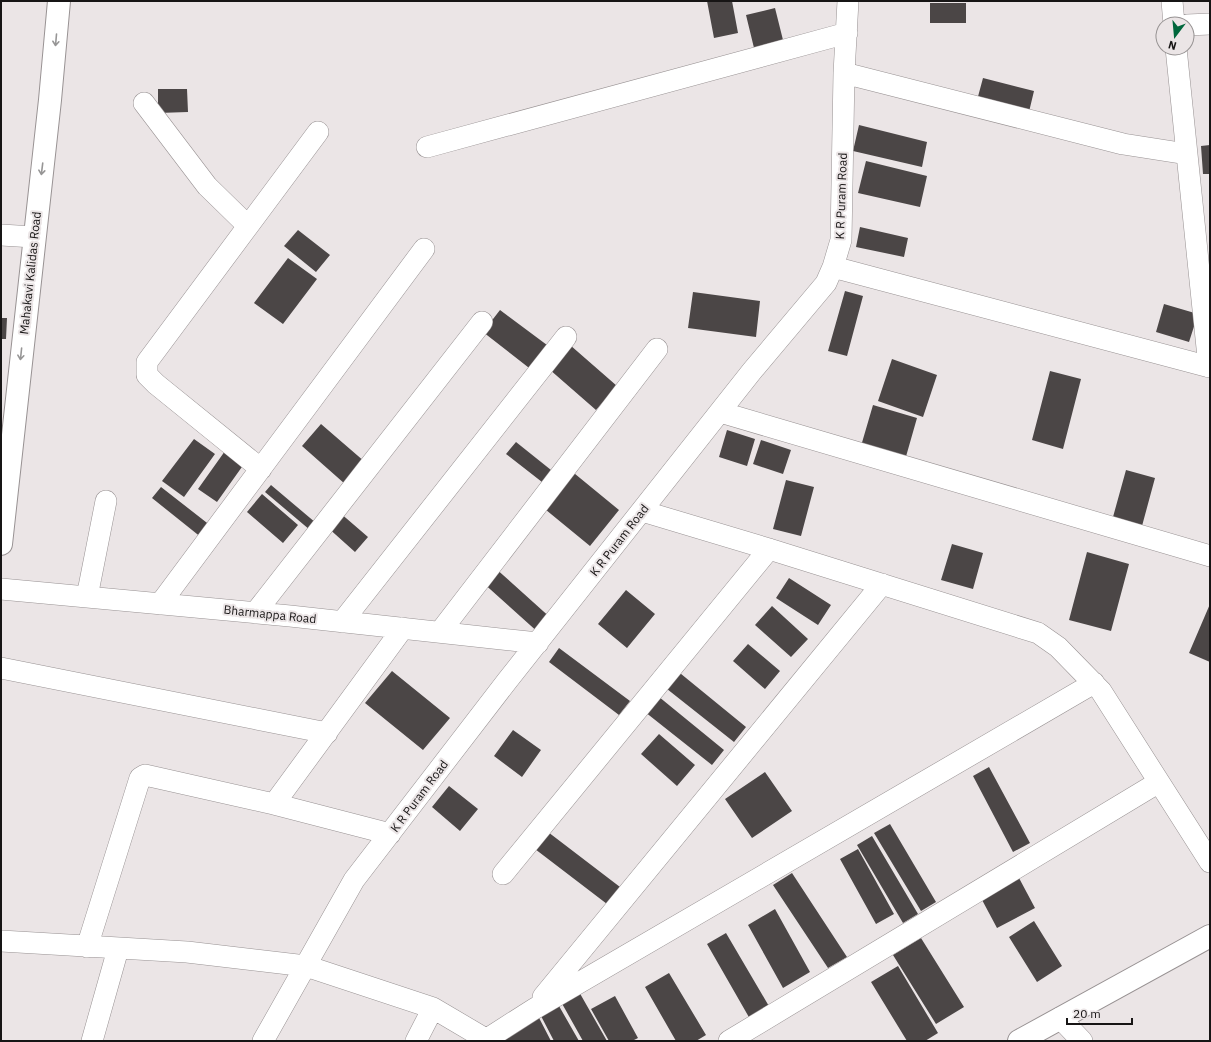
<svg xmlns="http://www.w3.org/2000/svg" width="1211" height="1042" viewBox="0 0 1211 1042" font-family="'IBM Plex Sans',sans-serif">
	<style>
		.building { fill: #4b4646 }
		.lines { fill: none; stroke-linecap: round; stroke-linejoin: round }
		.minor-casing { stroke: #989293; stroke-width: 22 }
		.tertiary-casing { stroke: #989293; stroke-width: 24 }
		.secondary-casing { stroke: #989293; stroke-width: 24 }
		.minor { stroke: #fff; stroke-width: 21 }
		.tertiary { stroke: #fff; stroke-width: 22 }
		.secondary { stroke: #fff; stroke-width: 22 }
		.oneway { stroke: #979696 }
		.labels { text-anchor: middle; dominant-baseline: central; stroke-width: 4; stroke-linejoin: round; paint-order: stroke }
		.street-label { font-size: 12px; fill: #171515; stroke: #ebe5e6 }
	</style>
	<rect width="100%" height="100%" fill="#ebe5e6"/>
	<path class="building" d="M707,1H732L738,33L714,38Z
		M930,3H966V23H930Z
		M775,8L783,40L754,48L746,15Z
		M983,78L1034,91L1028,116L976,104Z
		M158,89H187L188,112L158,113Z
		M859,125L927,142L922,167L853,151Z
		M1210,145V174H1203L1201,146Z
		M866,161L927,176L920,207L858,193Z
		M860,227L908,238L904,257L856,247Z
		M298,230L330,255L316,272L284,246Z
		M288,258L317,279L283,324L254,303Z
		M845,291L863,296L847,356L828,351Z
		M693,292L760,301L756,337L688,328Z
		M1164,304L1198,314L1189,342L1156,332Z
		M500,310L551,348L533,371L483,332Z
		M1,318H7L6,339H1Z
		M570,345L617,386L596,410L549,369Z
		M892,359L937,375L923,417L878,401Z
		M1050,371L1081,379L1063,449L1032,440Z
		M873,405L917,418L905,460L861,446Z
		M321,424L365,462L345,484L302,446Z
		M727,430L755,439L747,466L719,457Z
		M194,439L215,454L184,497L162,481Z
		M761,440L791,450L783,474L753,464Z
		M516,442L551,470L542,482L506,454Z
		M225,451L244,464L217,502L198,489Z
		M569,469L619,510L590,546L540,505Z
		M1126,470L1155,478L1142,526L1113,517Z
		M786,480L814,487L801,536L773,529Z
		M271,485L316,523L310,530L265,492Z
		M161,487L211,526L202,538L152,498Z
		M262,494L298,525L283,543L247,512Z
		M339,512L368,537L355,552L326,526Z
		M952,544L983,553L973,589L941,580Z
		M1087,552L1129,564L1111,631L1069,620Z
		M494,567L553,620L540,634L481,581Z
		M789,578L831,605L818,625L776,598Z
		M626,590L655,614L627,648L598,624Z
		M1210,604V662L1189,653Z
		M772,606L808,639L791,657L755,625Z
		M748,644L780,671L765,689L733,661Z
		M559,648L630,701L619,715L549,662Z
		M675,669L746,727L734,742L662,685Z
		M392,671L450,718L423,750L365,703Z
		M653,692L724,750L712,765L640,708Z
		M513,730L541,750L522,777L494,756Z
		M659,734L695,765L677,786L641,754Z
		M989,767L1030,843L1013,852L973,776Z
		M765,772L792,811L752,838L725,799Z
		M449,786L478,809L460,831L432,807Z
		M890,824L936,902L921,911L874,833Z
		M548,832L620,887L607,904L535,849Z
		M872,836L918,914L903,923L857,845Z
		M858,849L894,914L876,924L840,859Z
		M792,873L847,957L828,968L773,885Z
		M1019,878L1035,908L997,928L981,898Z
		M775,909L810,972L783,988L748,925Z
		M1034,921L1062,966L1037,982L1009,937Z
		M726,933L770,1008L750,1019L707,944Z
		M921,938L964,1007L936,1024L893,955Z
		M898,966L938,1033L925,1041H907L871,982Z
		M669,973L706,1035L696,1041H676L645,987Z
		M578,990L607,1041H583L560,1000Z
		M615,996L638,1038L632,1041H609L591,1009Z
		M559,1006L579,1041H554L541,1016Z
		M536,1012L551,1041H506L501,1030Z"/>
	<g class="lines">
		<g class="minor-casing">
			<path id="minor" d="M1172,1L1174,24
				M1187,25L1210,24
				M1176,48L1209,367
				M844,73L1123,144L1187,154
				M144,103L207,186L248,226
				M427,147L847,33
				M1,235L34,237
				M833,267L1210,367
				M720,412L1210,556
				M261,469L156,384L147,375V362L318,132
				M642,511L769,549L1038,633L1058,647L1101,691L1210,862
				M1,589L290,616L538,643
				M87,597L106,501
				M160,604L424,249
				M255,613L482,322
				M342,622L566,337
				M440,632L657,349
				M1,668L327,733
				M274,804L403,628
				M503,874L769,549
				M1,941L187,952L306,966L433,1008L489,1041
				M87,947L140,778L145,775L274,804L390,834
				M543,997L882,584
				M1060,1018L1082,1041
				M487,1039L534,1009L1094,683
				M92,1041L118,949
				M263,1041L354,880L507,681L752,371L826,283L833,267L841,240L844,73L848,1
				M416,1041L433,1008
				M729,1041L1159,782"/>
		</g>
		<g class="tertiary-casing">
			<path id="tertiary" d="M1,544L50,100L59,1"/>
		</g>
		<g class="secondary-casing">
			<path id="secondary" d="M1019,1041L1210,936"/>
		</g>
		<use href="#minor" class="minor"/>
		<use href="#tertiary" class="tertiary"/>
		<use href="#secondary" class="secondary"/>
	</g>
	<defs><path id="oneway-shaft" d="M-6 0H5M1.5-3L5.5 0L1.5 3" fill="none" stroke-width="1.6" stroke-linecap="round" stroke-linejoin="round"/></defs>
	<g class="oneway">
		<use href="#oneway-shaft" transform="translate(56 40) rotate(95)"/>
		<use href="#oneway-shaft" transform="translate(42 169) rotate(97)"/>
		<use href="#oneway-shaft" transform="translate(21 354) rotate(96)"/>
	</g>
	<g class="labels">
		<g class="street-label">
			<text transform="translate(841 196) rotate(-88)">K R Puram Road</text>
			<text transform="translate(30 273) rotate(-84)">Mahakavi Kalidas Road</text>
			<text transform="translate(619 540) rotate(-52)">K R Puram Road</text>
			<text transform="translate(270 614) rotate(6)">Bharmappa Road</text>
			<text transform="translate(419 796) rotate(-53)">K R Puram Road</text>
		</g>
	</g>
	<rect width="1211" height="1042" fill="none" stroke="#171515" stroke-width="4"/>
	<g transform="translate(1175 36) rotate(196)"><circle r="19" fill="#ebe5e6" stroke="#969292"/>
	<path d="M0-3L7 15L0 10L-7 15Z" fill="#00673c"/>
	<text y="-6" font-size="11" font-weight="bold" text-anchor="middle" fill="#171515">N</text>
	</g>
	<path d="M1067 1018v6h65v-6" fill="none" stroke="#171515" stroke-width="2"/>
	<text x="1073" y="1018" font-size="12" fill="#171515" stroke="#ebe5e6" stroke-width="3" paint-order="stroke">20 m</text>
</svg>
